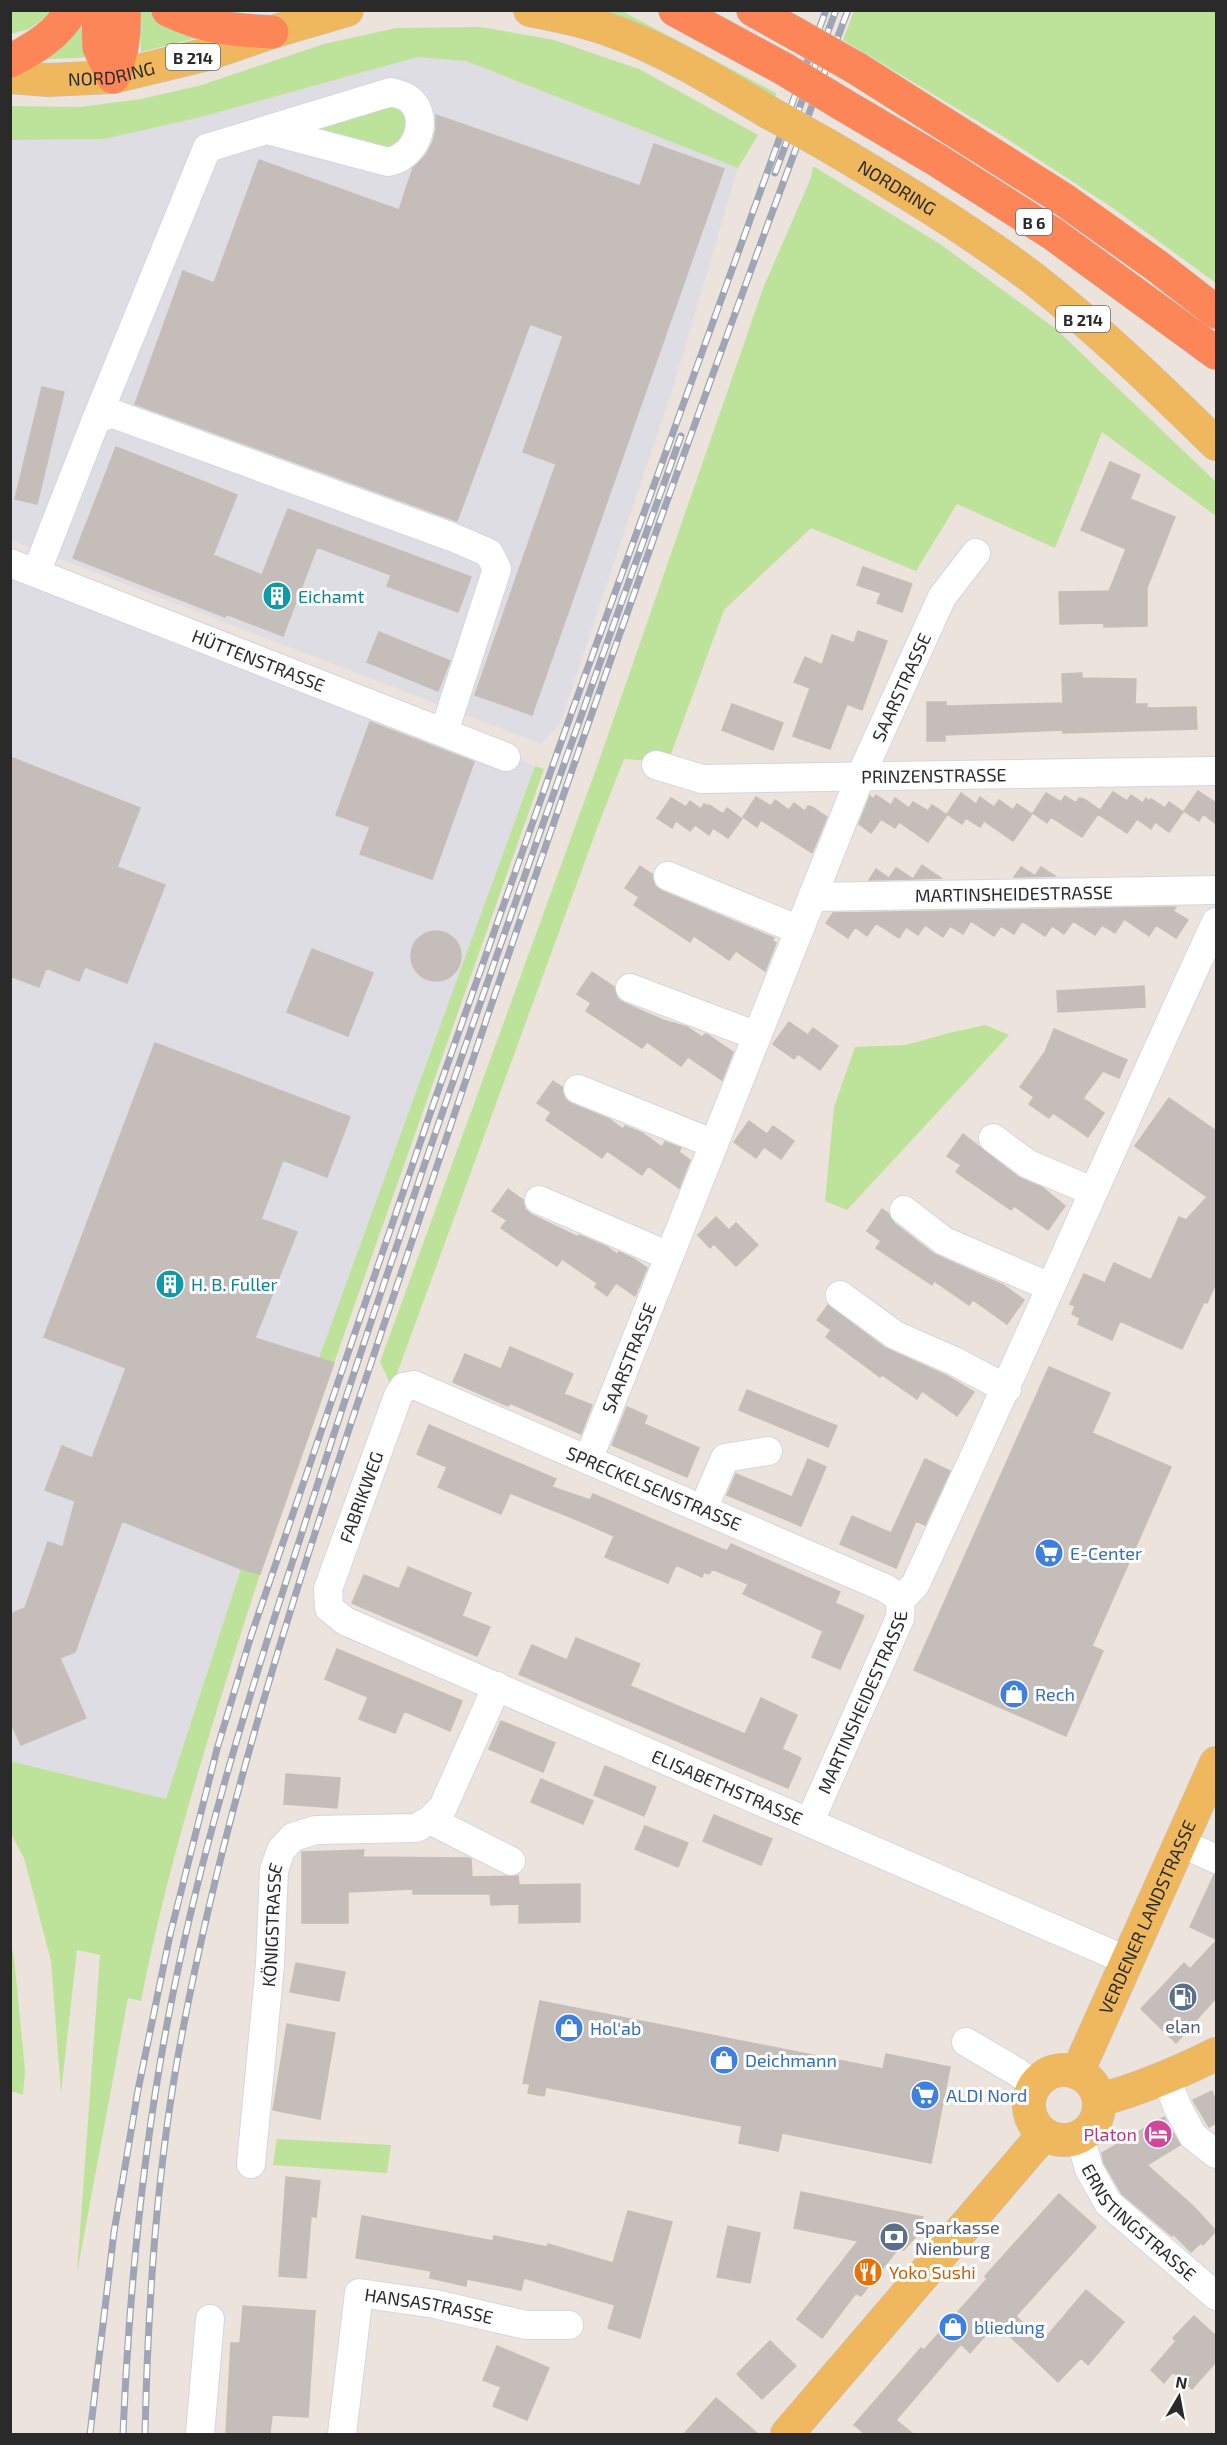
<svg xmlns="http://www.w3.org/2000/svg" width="1227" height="2445" viewBox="0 0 1227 2445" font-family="'Exo 2',sans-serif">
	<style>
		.industrial { fill: #dedde4 }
		.green { fill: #bde299 }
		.building { fill: #c4bdb9; stroke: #c7beb6; stroke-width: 1.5 }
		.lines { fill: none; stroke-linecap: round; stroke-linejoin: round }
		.minor-casing { stroke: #d1d7e3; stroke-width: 30 }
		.major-casing { stroke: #c3c3c3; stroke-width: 34 }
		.highway-casing { stroke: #c3c3c3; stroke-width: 34 }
		.minor { stroke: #fff; stroke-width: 28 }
		.major { stroke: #efb85e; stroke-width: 33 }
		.highway { stroke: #fc8657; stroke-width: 33 }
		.rail-casing { stroke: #9fa5b4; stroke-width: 7 }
		.rail { stroke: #fff; stroke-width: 4.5; stroke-dasharray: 14; stroke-linecap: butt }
		.major-bridge-casing { stroke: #c3c3c3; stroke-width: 34; stroke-linecap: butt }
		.highway-bridge-casing { stroke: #c3c3c3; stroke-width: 34; stroke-linecap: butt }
		.major-bridge { stroke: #efb85e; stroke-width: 33 }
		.highway-bridge { stroke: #fc8657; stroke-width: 33 }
		.labels { text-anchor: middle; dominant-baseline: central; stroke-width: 6; stroke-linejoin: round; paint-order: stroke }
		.shield { fill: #fff; stroke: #6a6a6a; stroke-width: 1.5 }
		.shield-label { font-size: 16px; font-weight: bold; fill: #2a2a2a }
		.street-label { font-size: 18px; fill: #2a2a2a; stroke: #fff }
		.culture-label { font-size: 18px; fill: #0d838f; stroke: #fff; text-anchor: start }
		.shop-label { font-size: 18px; fill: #366cbe; stroke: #fff; text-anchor: start }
		.service-label { font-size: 18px; fill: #4e5e75; stroke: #fff }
		.hotel-label { font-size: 18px; fill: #b23c85; stroke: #fff; text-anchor: end }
		.food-label { font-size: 18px; fill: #c56008; stroke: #fff; text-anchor: start }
	</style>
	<rect width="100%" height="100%" fill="#ece3dc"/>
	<path class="industrial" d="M418,57L466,61L738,168L673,387L560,724L541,744L11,540L10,140L104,139L197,118Z
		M11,563L535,766L320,1358L334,1363L260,1574L241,1569L166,1799L11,1761Z"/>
	<path class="green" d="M11,11H54L29,29L11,34Z
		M84,11L94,57L33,60Z
		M138,11H153L204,36L141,52Z
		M589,11H622L776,93L774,101Z
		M854,11H1216V283L1113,208L1004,137L843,40Z
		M481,27L554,40L639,69L758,135L738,168L466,61L418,57L197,118L104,139L11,140V106L80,107L141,99L202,85L324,44L396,28Z
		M391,102L405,113L407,131L395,147L382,150L317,132L319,121Z
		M813,166L940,244L1056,329L1216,482V516L1102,432L1055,548L957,504L916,571L811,528L724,610L668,762L624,759L599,823L392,1387L380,1362L599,761L764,286L811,178Z
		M535,766L544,769L334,1363L319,1358Z
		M985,1025L1009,1035L847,1210L825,1201L834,1107L855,1047L906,1045L949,1033Z
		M241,1569L260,1574C215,1714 169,1857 141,2001L128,1998L77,2273L100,1955L77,1950L61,2093L51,1961L24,1858L11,1834L10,1761L166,1799Z
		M11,1946L14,1957L25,2071L23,2095L11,2091Z
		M277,2139L391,2145L387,2173L273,2165Z"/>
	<path class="building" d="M436,115L640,186L654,144L724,169L532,715L475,695L556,464L523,452L563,336L530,324L457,521L135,404L183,271L214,283L259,160L399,210L413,168L426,155L433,142L436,130Z
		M42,387L64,392L37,504L15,499Z
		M116,447L237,495L213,555L262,575L288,509L471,577L458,612L387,586L391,575L317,547L283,636L226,614L225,617L73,558Z
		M1110,462L1140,475L1130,499L1175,517L1147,588V626L1104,627V623L1060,624L1059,592L1109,591L1126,549L1081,530Z
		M863,567L912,584L902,612L877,603L881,593L857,585Z
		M858,631L887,641L862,710L847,704L830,749L793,736L810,688L794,682L805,657L822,665L832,635L854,643Z
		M379,632L450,661L438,691L367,662Z
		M1082,673V678L1136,679L1135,704H1147V708L1196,707L1197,729L1063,733V730L945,735V741H927V702H946V706L1063,703L1062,674Z
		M732,704L783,723L773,750L722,730Z
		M370,722L474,762L432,879L360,854L370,827L336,815Z
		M10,757L140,808L117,867L165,885L127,983L85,967L79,981L46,968L39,987L10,976Z
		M1198,791L1216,803V824L1203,814L1199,821L1184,811Z
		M1113,792L1127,801L1131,795L1143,803L1146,798L1149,801L1151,799L1165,808L1169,802L1183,812L1169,832L1155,822L1151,829L1137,819L1127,833L1098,814L1082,837L1051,817L1047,823L1033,813L1046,793L1061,802L1065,796L1076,803L1079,798L1084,799L1100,810Z
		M961,793L976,804L980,797L994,807L999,800L1013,810L1017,804L1032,814L1013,841L984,821L980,827L966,818L962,824L947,814Z
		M876,795L891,805L895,798L909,808L913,802L928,811L932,805L947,815L928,842L899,822L895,828L881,819L871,833L859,824L870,796L873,799Z
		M756,797L771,806L775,800L789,810L794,803L805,811L808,806L812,807L827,817L812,853L761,820L757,827L743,817Z
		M671,798L686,807L690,801L701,809L704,804L708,806L709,805L723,814L727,808L742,819L728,838L713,828L709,835L695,825L690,831L676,821L672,828L657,818Z
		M922,865L941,878L913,879Z
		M640,866L652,874L655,886L662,891L774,938L772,940L776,943L765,971L736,951L729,960L694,936L690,942L634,905L639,897L625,888Z
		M1021,867L1035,876L1041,867L1055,876L1014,877Z
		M896,868L913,879L869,880L876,869L889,878Z
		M1176,907L1173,911L1188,920L1176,938L1156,925L1149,936L1124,919L1115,933L1102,925L1095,935L1073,921L1064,934L1052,926L1045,936L1022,921L1014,934L1001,926L994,936L971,921L963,934L950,926L943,937L925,925L918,935L906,927L899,938L876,923L867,936L855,927L848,938L826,923L833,913Z
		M411 956a25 25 0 1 1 50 0a25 25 0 1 1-50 0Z
		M312,949L373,973L348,1036L287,1012Z
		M592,972L614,987L617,998L624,1003L663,1020L687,1027L702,1037L705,1034L708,1035L733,1052L722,1080L688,1057L681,1066L647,1042L642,1048L586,1011L591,1003L577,994Z
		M1144,986L1145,1007L1058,1012L1057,991Z
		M789,1022L808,1035L813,1028L838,1046L820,1070L798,1054L794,1059L773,1044Z
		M1054,1029L1127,1060L1119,1078L1103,1071L1083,1098L1104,1113L1088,1137L1053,1113L1049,1118L1029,1104L1034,1097L1020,1087L1045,1052Z
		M155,1043L350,1117L327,1177L283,1160L261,1219L297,1232L255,1338L334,1363L260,1574L241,1569L122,1521L75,1652L60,1658L86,1718L21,1745L10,1721V1614L25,1608L48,1542L63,1547L75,1501L45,1490L62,1446L92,1458L126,1368L44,1337Z
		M553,1081L562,1087L565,1099L572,1104L609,1119L623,1129L625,1126L642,1133L662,1147L665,1142L681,1148L679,1152L690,1160L679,1188L648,1166L642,1175L607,1151L602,1158L546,1120L551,1112L537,1103Z
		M1169,1098L1216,1131V1283L1207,1303L1204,1302L1182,1349L1120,1321L1112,1340L1078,1324L1080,1318L1072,1314L1075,1306L1070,1304L1084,1274L1105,1283L1114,1263L1151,1280L1179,1217L1186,1220L1207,1197L1135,1146Z
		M749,1121L767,1134L773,1126L794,1141L781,1159L764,1147L756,1158L734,1142Z
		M963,1134L1018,1177L1043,1188L1065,1206L1048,1230L1014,1206L1011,1210L956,1172L961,1165L947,1156Z
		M508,1189L523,1200L525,1209L532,1215L578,1237L579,1235L607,1247L617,1254L619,1252L634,1259L647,1268L635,1296L616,1283L607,1296L595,1287L603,1274L597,1283L562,1259L557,1266L501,1228L507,1220L492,1211Z
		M882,1209L888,1213L894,1223L934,1254L1003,1285L1024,1300L1007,1324L973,1300L969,1305L934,1281L932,1285L876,1248L881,1241L867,1231Z
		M716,1217L729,1230L736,1223L758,1245L736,1266L714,1244L710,1248L698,1235Z
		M828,1305L885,1348L947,1376L974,1392L957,1416L922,1391L917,1399L882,1375L880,1377L826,1337L831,1330L817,1320Z
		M510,1347L573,1374L564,1394L592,1405L581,1434L510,1403L508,1406L453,1382L465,1354L501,1369Z
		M1049,1367L1110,1393L1092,1433L1171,1467L1092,1646L1103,1651L1066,1736L914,1670Z
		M747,1390L837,1426L828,1447L739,1410Z
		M627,1407L647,1416L644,1424L699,1448L687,1477L612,1445Z
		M429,1425L556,1479L552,1487L590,1500L593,1494L727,1551L731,1544L840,1592L835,1603L864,1616L840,1669L812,1657L823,1631L743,1594L748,1584L712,1569L709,1574L704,1572L702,1577L676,1565L668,1583L605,1557L614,1536L575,1519L510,1493L501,1514L438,1487L447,1467L417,1454Z
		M808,1459L826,1467L801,1526L727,1495L736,1474L792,1497Z
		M925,1459L950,1471L925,1525L916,1521L896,1568L840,1544L852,1516L891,1533Z
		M408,1567L471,1593L462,1616L490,1627L477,1656L352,1603L364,1575L399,1589Z
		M576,1638L640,1664L630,1686L745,1734L761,1698L797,1715L782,1749L801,1758L788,1788L519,1674L532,1645L567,1660Z
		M337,1649L462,1701L450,1731L404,1711L395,1733L359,1719L368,1697L325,1679Z
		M501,1721L555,1743L543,1772L489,1749Z
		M605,1766L656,1787L644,1816L594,1795Z
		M286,1774L340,1778L337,1808L284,1804Z
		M541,1779L593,1801L583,1824L531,1802Z
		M714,1815L772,1839L761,1865L703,1841Z
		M645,1826L688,1843L678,1867L635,1849Z
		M364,1850L363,1857L468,1858L471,1859L472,1877L518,1876L519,1885L580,1884V1922L519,1923V1904L491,1905L490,1894H413V1889L348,1892V1923H302V1852Z
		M1214,1875H1216V1939L1190,1927Z
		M1216,1941V1998L1176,2043L1141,2009L1184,1963L1190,1969Z
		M296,1963L345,1972L339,2001L290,1992Z
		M540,2001L883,2069L886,2054L950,2067L931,2163L782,2133L778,2151L739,2143L742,2126L546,2087L544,2096L528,2093L530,2084L523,2083Z
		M287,2024L335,2033L320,2119L273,2110Z
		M1212,2091L1216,2101V2123L1209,2127L1193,2100Z
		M1164,2117L1180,2145L1147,2165L1193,2206L1216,2231L1203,2245L1201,2243L1191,2252L1173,2234L1172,2236L1122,2194L1104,2163L1102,2153Z
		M286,2177L320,2181L316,2217L311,2216L306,2278L279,2276Z
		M801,2192L923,2217L920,2232L904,2250L898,2249L861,2296L856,2293L822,2338L797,2319L858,2241L794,2228Z
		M1059,2194L1096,2227L1016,2316L1042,2342L1086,2290L1124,2322L1088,2365L1081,2358L1058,2382L996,2323L970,2353L961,2344L896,2420L913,2434H865L854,2425L921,2348L924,2350L987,2279L985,2276Z
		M628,2211L672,2222L640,2338L608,2328L615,2305L524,2278L521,2290L467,2279L466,2286L430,2278L431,2271L356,2258L362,2216L493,2241L494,2236L547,2247L548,2244L613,2263Z
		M728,2226L760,2233L750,2283L717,2277Z
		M243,2306L315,2311L308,2417L272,2415L270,2434H226L231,2343H240Z
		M1194,2316L1216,2336V2362L1192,2389L1173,2372L1164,2383L1151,2370L1176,2341L1173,2338Z
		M770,2341L796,2366L762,2399L737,2374Z
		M497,2346L549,2368L527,2420L493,2406L501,2387L483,2380Z
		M716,2398L758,2434H684Z"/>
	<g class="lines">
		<g class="minor-casing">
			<g id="minor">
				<path d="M96,420L207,148L391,92C397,94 405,95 409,99C428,114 420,145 401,157C398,159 392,161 388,162L267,130"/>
				<path id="s1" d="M10,563L506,757"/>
				<path d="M36,573L96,420L111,413L452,537L489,553L497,569L444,732"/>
				<path id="s2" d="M656,765L702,779L1216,771"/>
				<path d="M668,876L799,930"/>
				<path id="s3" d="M812,897L1216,890"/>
				<path d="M630,988L757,1036"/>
				<path d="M578,1089L714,1144"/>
				<path d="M993,1138L1028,1164L1092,1191"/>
				<path d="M539,1200L669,1256"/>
				<path d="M904,1210L944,1241L1050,1287"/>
				<path d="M840,1295L895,1335L954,1361L1007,1389"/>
				<path id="s4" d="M588,1460L861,775L942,597L976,553"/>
				<path d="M703,1509L725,1458L768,1451"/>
				<path id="s5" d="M901,1599L885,1588L414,1385L404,1387L398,1396L328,1589L329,1608L345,1621L1128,1961"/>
				<path d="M430,1820L511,1861"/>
				<path id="s6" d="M810,1821L900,1618L901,1599L915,1585C1018,1365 1114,1142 1216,922"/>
				<path d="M1181,1843L1216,1859"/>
				<path d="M966,2042L1017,2072L1035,2085"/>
				<path d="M1166,2078L1178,2108L1193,2136L1216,2154"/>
				<path id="s7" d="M1080,2136L1089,2169L1108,2203L1216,2296"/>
				<path id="s8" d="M251,2164L270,1964L274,1870L281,1850L293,1837L316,1830L416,1828L430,1820L443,1807L497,1686"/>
				<path d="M200,2434L210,2319"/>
				<path id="s9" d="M342,2434L359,2293L435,2304L526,2325H569"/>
			</g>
		</g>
		<g class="major-casing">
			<g id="major">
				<path d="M530,10C556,15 582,20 607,29C664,49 716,81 768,112"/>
				<path id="s10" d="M10,77L48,80L113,77L208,54L272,32L347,10"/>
				<path id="s11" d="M827,145C898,187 968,229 1034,279C1099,330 1158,387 1216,444"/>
				<circle cx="1064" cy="2105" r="35"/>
				<path id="s12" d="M1077,2073L1216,1763"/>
				<path d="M1099,2100C1140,2089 1178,2073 1216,2054"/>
				<path d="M787,2434L1044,2134"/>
			</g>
		</g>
		<g class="highway-casing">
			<path id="highway" d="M98,10L99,47L113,77
				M168,10C206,28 231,30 272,32
				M675,10L784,69
				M753,10L796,34
				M10,61C33,49 59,34 71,10
				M856,68L1063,199L1157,266L1216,312
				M113,77C122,54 125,35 124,10
				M842,104L935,159L1053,234L1216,353"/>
		</g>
		<use href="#minor" class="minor"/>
		<use href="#major" class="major"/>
		<use href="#highway" class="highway"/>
		<g class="rail-casing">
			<path id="rail" d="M775,173L836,10
				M90,2434L114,2232L138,2090L170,1935L217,1749L251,1636L432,1108L566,728L826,10
				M123,2434C129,2295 142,2156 168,2019C198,1861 245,1707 295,1554C326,1458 357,1362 390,1266C484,988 582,712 681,436
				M145,2434C148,2299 157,2163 183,2029C237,1745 335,1473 426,1199C559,800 699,403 848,10"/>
		</g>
		<use href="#rail" class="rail"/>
		<g class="major-bridge-casing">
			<path id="major-bridge" d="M768,112L827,145"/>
		</g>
		<g class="highway-bridge-casing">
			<path id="highway-bridge" d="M796,34L856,68
				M784,69L842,104"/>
		</g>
		<use href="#major-bridge" class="major-bridge"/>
		<use href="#highway-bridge" class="highway-bridge"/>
	</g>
	<defs>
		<g id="building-disc" transform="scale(1.5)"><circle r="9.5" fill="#0f9aa8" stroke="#fff"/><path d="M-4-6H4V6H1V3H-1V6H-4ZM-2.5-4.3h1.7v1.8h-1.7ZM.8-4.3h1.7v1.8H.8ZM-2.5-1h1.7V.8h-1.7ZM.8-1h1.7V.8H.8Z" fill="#fff"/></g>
		<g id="supermarket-disc" transform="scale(1.5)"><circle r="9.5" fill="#3f7fe0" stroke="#fff"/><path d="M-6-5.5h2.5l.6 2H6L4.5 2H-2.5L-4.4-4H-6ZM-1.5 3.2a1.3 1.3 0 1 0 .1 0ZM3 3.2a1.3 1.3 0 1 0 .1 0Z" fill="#fff"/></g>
		<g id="shop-disc" transform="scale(1.5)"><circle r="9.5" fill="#3f7fe0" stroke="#fff"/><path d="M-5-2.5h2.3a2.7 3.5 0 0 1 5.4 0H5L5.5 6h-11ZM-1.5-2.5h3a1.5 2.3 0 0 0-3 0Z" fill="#fff"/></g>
		<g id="fuel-disc" transform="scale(1.5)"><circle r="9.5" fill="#5c6f8a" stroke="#fff"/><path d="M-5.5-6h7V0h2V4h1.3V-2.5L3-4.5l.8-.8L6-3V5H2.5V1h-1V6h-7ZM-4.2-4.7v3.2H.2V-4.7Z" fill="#fff"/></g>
		<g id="hotel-disc" transform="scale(1.5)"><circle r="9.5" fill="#d1479c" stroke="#fff"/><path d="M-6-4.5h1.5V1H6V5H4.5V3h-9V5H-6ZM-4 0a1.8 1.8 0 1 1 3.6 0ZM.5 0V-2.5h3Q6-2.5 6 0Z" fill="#fff"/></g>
		<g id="bank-disc" transform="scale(1.5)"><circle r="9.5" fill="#5c6f8a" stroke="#fff"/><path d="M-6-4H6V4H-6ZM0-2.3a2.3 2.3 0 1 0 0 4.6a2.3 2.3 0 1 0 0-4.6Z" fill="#fff"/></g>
		<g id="restaurant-disc" transform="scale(1.5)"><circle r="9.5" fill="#e8710a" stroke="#fff"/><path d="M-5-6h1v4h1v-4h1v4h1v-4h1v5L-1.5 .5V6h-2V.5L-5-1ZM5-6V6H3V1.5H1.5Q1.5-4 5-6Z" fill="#fff"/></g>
	</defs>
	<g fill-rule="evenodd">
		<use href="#building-disc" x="277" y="596"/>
		<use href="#building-disc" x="170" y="1284"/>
		<use href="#supermarket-disc" x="1049" y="1553"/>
		<use href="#shop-disc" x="1014" y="1694"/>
		<use href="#fuel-disc" x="1183" y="1997"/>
		<use href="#shop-disc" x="569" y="2028"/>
		<use href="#shop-disc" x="724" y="2060"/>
		<use href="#supermarket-disc" x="925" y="2095"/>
		<use href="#hotel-disc" x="1158" y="2134"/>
		<use href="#bank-disc" x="894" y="2237"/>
		<use href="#restaurant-disc" x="868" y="2272"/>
		<use href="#shop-disc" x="953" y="2327"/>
	</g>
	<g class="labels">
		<g class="shield">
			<rect x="166" y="44" width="54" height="26" rx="4.5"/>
			<rect x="1016" y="209" width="36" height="26" rx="4.5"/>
			<rect x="1056" y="306" width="54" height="26" rx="4.5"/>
		</g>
		<g class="shield-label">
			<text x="193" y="57">B 214</text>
			<text x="1034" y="222">B 6</text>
			<text x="1083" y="319">B 214</text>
		</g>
		<g class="street-label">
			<text stroke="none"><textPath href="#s10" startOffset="102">NORDRING</textPath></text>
			<text stroke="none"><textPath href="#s11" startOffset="82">NORDRING</textPath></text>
			<text stroke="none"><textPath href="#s1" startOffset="267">HÜTTENSTRASSE</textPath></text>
			<text stroke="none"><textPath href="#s4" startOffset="834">SAARSTRASSE</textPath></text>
			<text stroke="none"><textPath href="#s2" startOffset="280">PRINZENSTRASSE</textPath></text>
			<text stroke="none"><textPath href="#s3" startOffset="202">MARTINSHEIDESTRASSE</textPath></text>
			<text stroke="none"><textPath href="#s4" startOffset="110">SAARSTRASSE</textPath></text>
			<text transform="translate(654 1488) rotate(23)">SPRECKELSENSTRASSE</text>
			<text transform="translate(361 1497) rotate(-70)">FABRIKWEG</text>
			<text stroke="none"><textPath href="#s6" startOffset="130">MARTINSHEIDESTRASSE</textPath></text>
			<text stroke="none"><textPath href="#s5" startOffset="1215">ELISABETHSTRASSE</textPath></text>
			<text stroke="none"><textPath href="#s12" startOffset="171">VERDENER LANDSTRASSE</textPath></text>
			<text stroke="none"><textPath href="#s8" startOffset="240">KÖNIGSTRASSE</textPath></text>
			<text stroke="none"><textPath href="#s7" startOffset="108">ERNSTINGSTRASSE</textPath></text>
			<text stroke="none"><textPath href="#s9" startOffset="213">HANSASTRASSE</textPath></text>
		</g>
		<g class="culture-label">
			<text x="298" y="596">Eichamt</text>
			<text x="191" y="1284">H. B. Fuller</text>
		</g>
		<g class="shop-label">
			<text x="1070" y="1553">E-Center</text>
			<text x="1035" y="1694">Rech</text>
			<text x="590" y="2028">Hol'ab</text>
			<text x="745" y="2060">Deichmann</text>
			<text x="946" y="2095">ALDI Nord</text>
			<text x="974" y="2327">bliedung</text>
		</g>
		<g class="service-label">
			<text x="1183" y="2026">elan</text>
			<text x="915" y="2227" text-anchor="start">Sparkasse<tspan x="915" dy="21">Nienburg</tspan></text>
		</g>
		<g class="hotel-label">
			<text x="1137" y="2134">Platon</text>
		</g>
		<g class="food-label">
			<text x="889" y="2272">Yoko Sushi</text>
		</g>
	</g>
	<rect width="1227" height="2445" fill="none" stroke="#2a2a2a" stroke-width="24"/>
	<g transform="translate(1179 2397) rotate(10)" stroke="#ffffff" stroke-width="4.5" paint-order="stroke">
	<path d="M0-4.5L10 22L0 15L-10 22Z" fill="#2a2a2a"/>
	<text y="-9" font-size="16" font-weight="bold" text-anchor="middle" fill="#2a2a2a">N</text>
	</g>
</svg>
